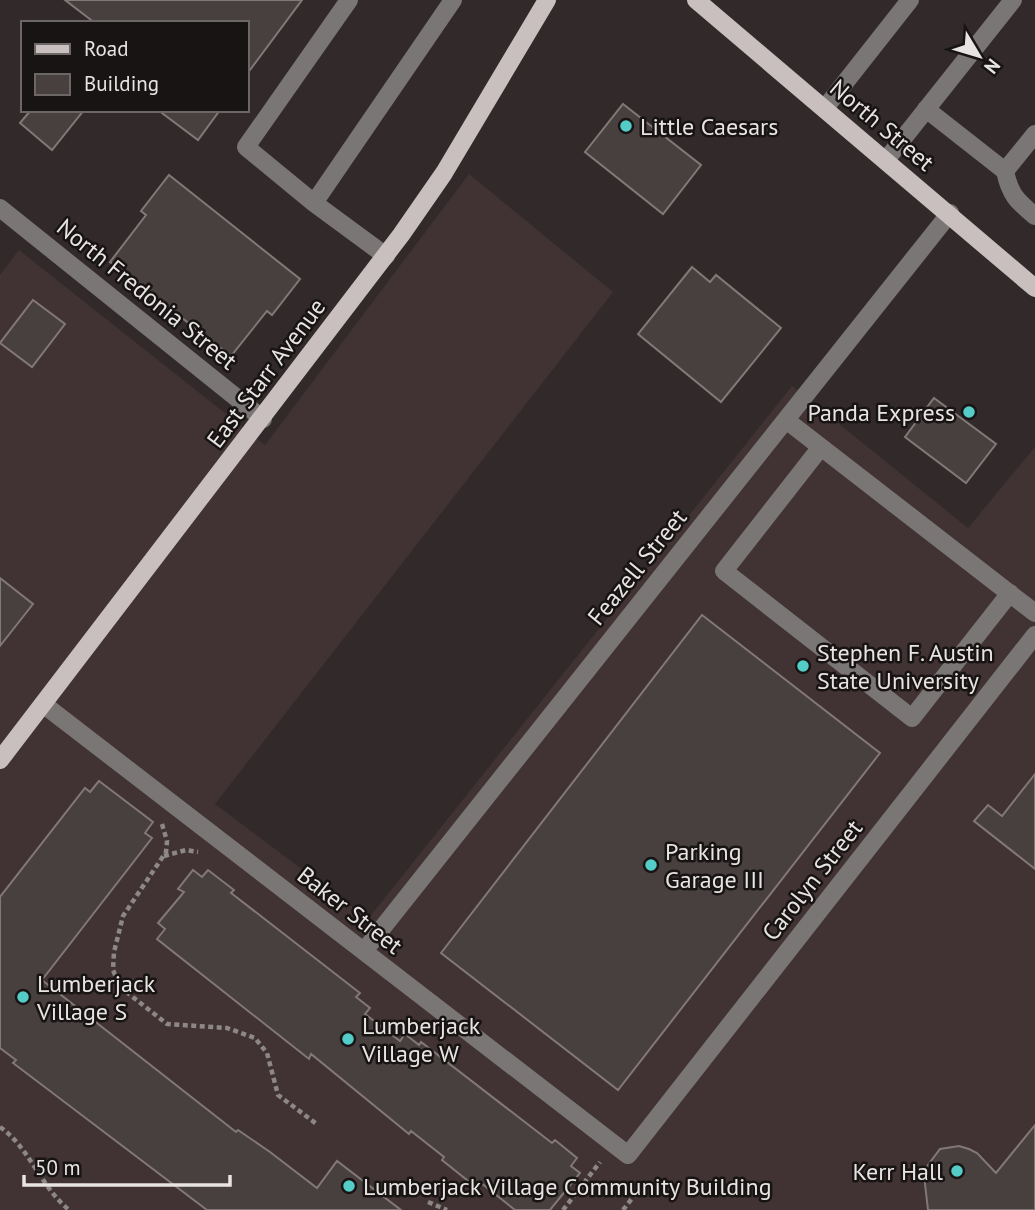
<svg xmlns="http://www.w3.org/2000/svg" width="1035" height="1210" viewBox="0 0 1035 1210" font-family="'PT Sans',sans-serif">
	<style>
		.built { fill: #413333 }
		.building { fill: #483f3f; stroke: #827877; stroke-width: 2 }
		.lines { fill: none; stroke-linecap: round; stroke-linejoin: round }
		.path { stroke: #8d8787; stroke-width: 4.5; stroke-dasharray: 5 3.5; stroke-linecap: butt }
		.minor { stroke: #7a7676; stroke-width: 18 }
		.major { stroke: #c9bfbf; stroke-width: 18 }
		.poi-dot { fill: #54cdc8; stroke: #181414; stroke-width: 2.5 }
		.labels { text-anchor: middle; dominant-baseline: central; stroke-width: 5; stroke-linejoin: round; paint-order: stroke }
		.street-label { font-size: 24px; fill: #e9e4e4; stroke: #181414 }
		.poi-label { font-size: 24px; fill: #e9e4e4; stroke: #181414; text-anchor: start }
	</style>
	<rect width="100%" height="100%" fill="#322a2a"/>
	<path class="built" d="M469,174L613,292L215,804L368,919L792,386L968,528L1035,447V1210H0V275L19,250L265,445Z"/>
	<path class="building" d="M65,0H302L247,74V23H95Z
		M623,104L701,165L663,214L585,152Z
		M31,110H84L52,150L20,123Z
		M158,110H220L198,140Z
		M169,175L300,279L272,315L267,311L231,356L110,262L146,215L141,211Z
		M692,267L710,282L716,275L781,328L721,402L638,334Z
		M33,300L65,324L32,367L0,343Z
		M934,398L996,444L966,483L905,437Z
		M0,578L33,604L0,646Z
		M702,615L880,753L618,1090L441,953Z
		M1035,774V869L974,821L988,805L1002,816Z
		M99,781L153,822L145,833L152,838L42,980L236,1132L238,1130L270,1152L317,1188L337,1161L401,1210H207L13,1063L16,1060L0,1048V897L85,788L90,792Z
		M193,870L202,877L208,870L234,890L231,893L360,993L356,997L370,1008L365,1014L400,1041L405,1034L419,1045L421,1042L552,1143L555,1140L577,1158L571,1166L580,1173L550,1210H515L481,1183L477,1188L442,1160L444,1157L411,1131L409,1134L311,1054L309,1059L157,939L165,929L158,923L184,892L178,889Z
		M1035,1125V1210H928L924,1175L928,1165L940,1149L959,1146L969,1149L977,1153L996,1173Z"/>
	<g class="lines">
		<path class="path" d="M162,824L167,841L166,852L123,916L114,952L113,970L120,987L167,1024L227,1028L255,1038L267,1053L278,1095L318,1125
			M164,856L186,850L198,852
			M0,1127C30,1148 40,1186 69,1210
			M428,1202L447,1210
			M563,1210L600,1162
			M623,1210L640,1188"/>
		<path class="minor" d="M825,108L910,0
			M926,109L1005,171L1035,134
			M886,160L1013,0
			M1005,171C1010,195 1017,201 1035,216
			M314,203L246,147L349,0
			M0,208L263,419
			M386,256L314,203L453,0
			M786,420L1035,613
			M821,447L724,571L912,718L1010,593
			M43,704L628,1155L1035,635
			M364,951L950,213"/>
		<path class="major" d="M696,0L1035,288
			M0,760L401,235L444,173L547,0"/>
	</g>
	<g class="poi-dot">
		<circle cx="626" cy="126" r="7"/>
		<circle cx="969" cy="412" r="7"/>
		<circle cx="803" cy="666" r="7"/>
		<circle cx="651" cy="865" r="7"/>
		<circle cx="23" cy="997" r="7"/>
		<circle cx="348" cy="1039" r="7"/>
		<circle cx="957" cy="1171" r="7"/>
		<circle cx="349" cy="1186" r="7"/>
	</g>
	<g class="labels">
		<g class="street-label">
			<text transform="translate(882 125) rotate(40)">North Street</text>
			<text transform="translate(147 294) rotate(39)">North Fredonia Street</text>
			<text transform="translate(266 373) rotate(-53)">East Starr Avenue</text>
			<text transform="translate(637 567) rotate(-51)">Feazell Street</text>
			<text transform="translate(812 880) rotate(-52)">Carolyn Street</text>
			<text transform="translate(350 910) rotate(38)">Baker Street</text>
		</g>
		<g class="poi-label">
			<text x="640" y="126">Little Caesars</text>
			<text x="955" y="412" text-anchor="end">Panda Express</text>
			<text x="817" y="652">Stephen F. Austin<tspan x="817" dy="28">State University</tspan></text>
			<text x="665" y="851">Parking<tspan x="665" dy="28">Garage III</tspan></text>
			<text x="37" y="983">Lumberjack<tspan x="37" dy="28">Village S</tspan></text>
			<text x="362" y="1025">Lumberjack<tspan x="362" dy="28">Village W</tspan></text>
			<text x="943" y="1171" text-anchor="end">Kerr Hall</text>
			<text x="363" y="1186">Lumberjack Village Community Building</text>
		</g>
	</g>
	<rect x="21" y="21" width="228" height="91" fill="#181414" stroke="#6c6767" stroke-width="2"/>
	<rect x="35" y="44" width="35" height="10" fill="#c9bfbf" stroke="#6c6767" stroke-width="2"/>
	<text x="84" y="56" font-size="21" fill="#e9e4e4">Road</text>
	<rect x="35" y="74" width="35" height="21" fill="#483f3f" stroke="#6c6767" stroke-width="2"/>
	<text x="84" y="91" font-size="21" fill="#e9e4e4">Building</text>
	<g transform="translate(979 56) rotate(128)" stroke="#181414" stroke-width="5" paint-order="stroke">
	<path d="M0-5L12 26L0 18L-12 26Z" fill="#e9e4e4"/>
	<text y="-10" font-size="19" font-weight="bold" text-anchor="middle" fill="#e9e4e4">N</text>
	</g>
	<path d="M24 1175v10h206v-10" fill="none" stroke="#e9e4e4" stroke-width="3.5"/>
	<text x="35" y="1175" font-size="21" fill="#e9e4e4" stroke="#181414" stroke-width="5" paint-order="stroke">50 m</text>
</svg>
